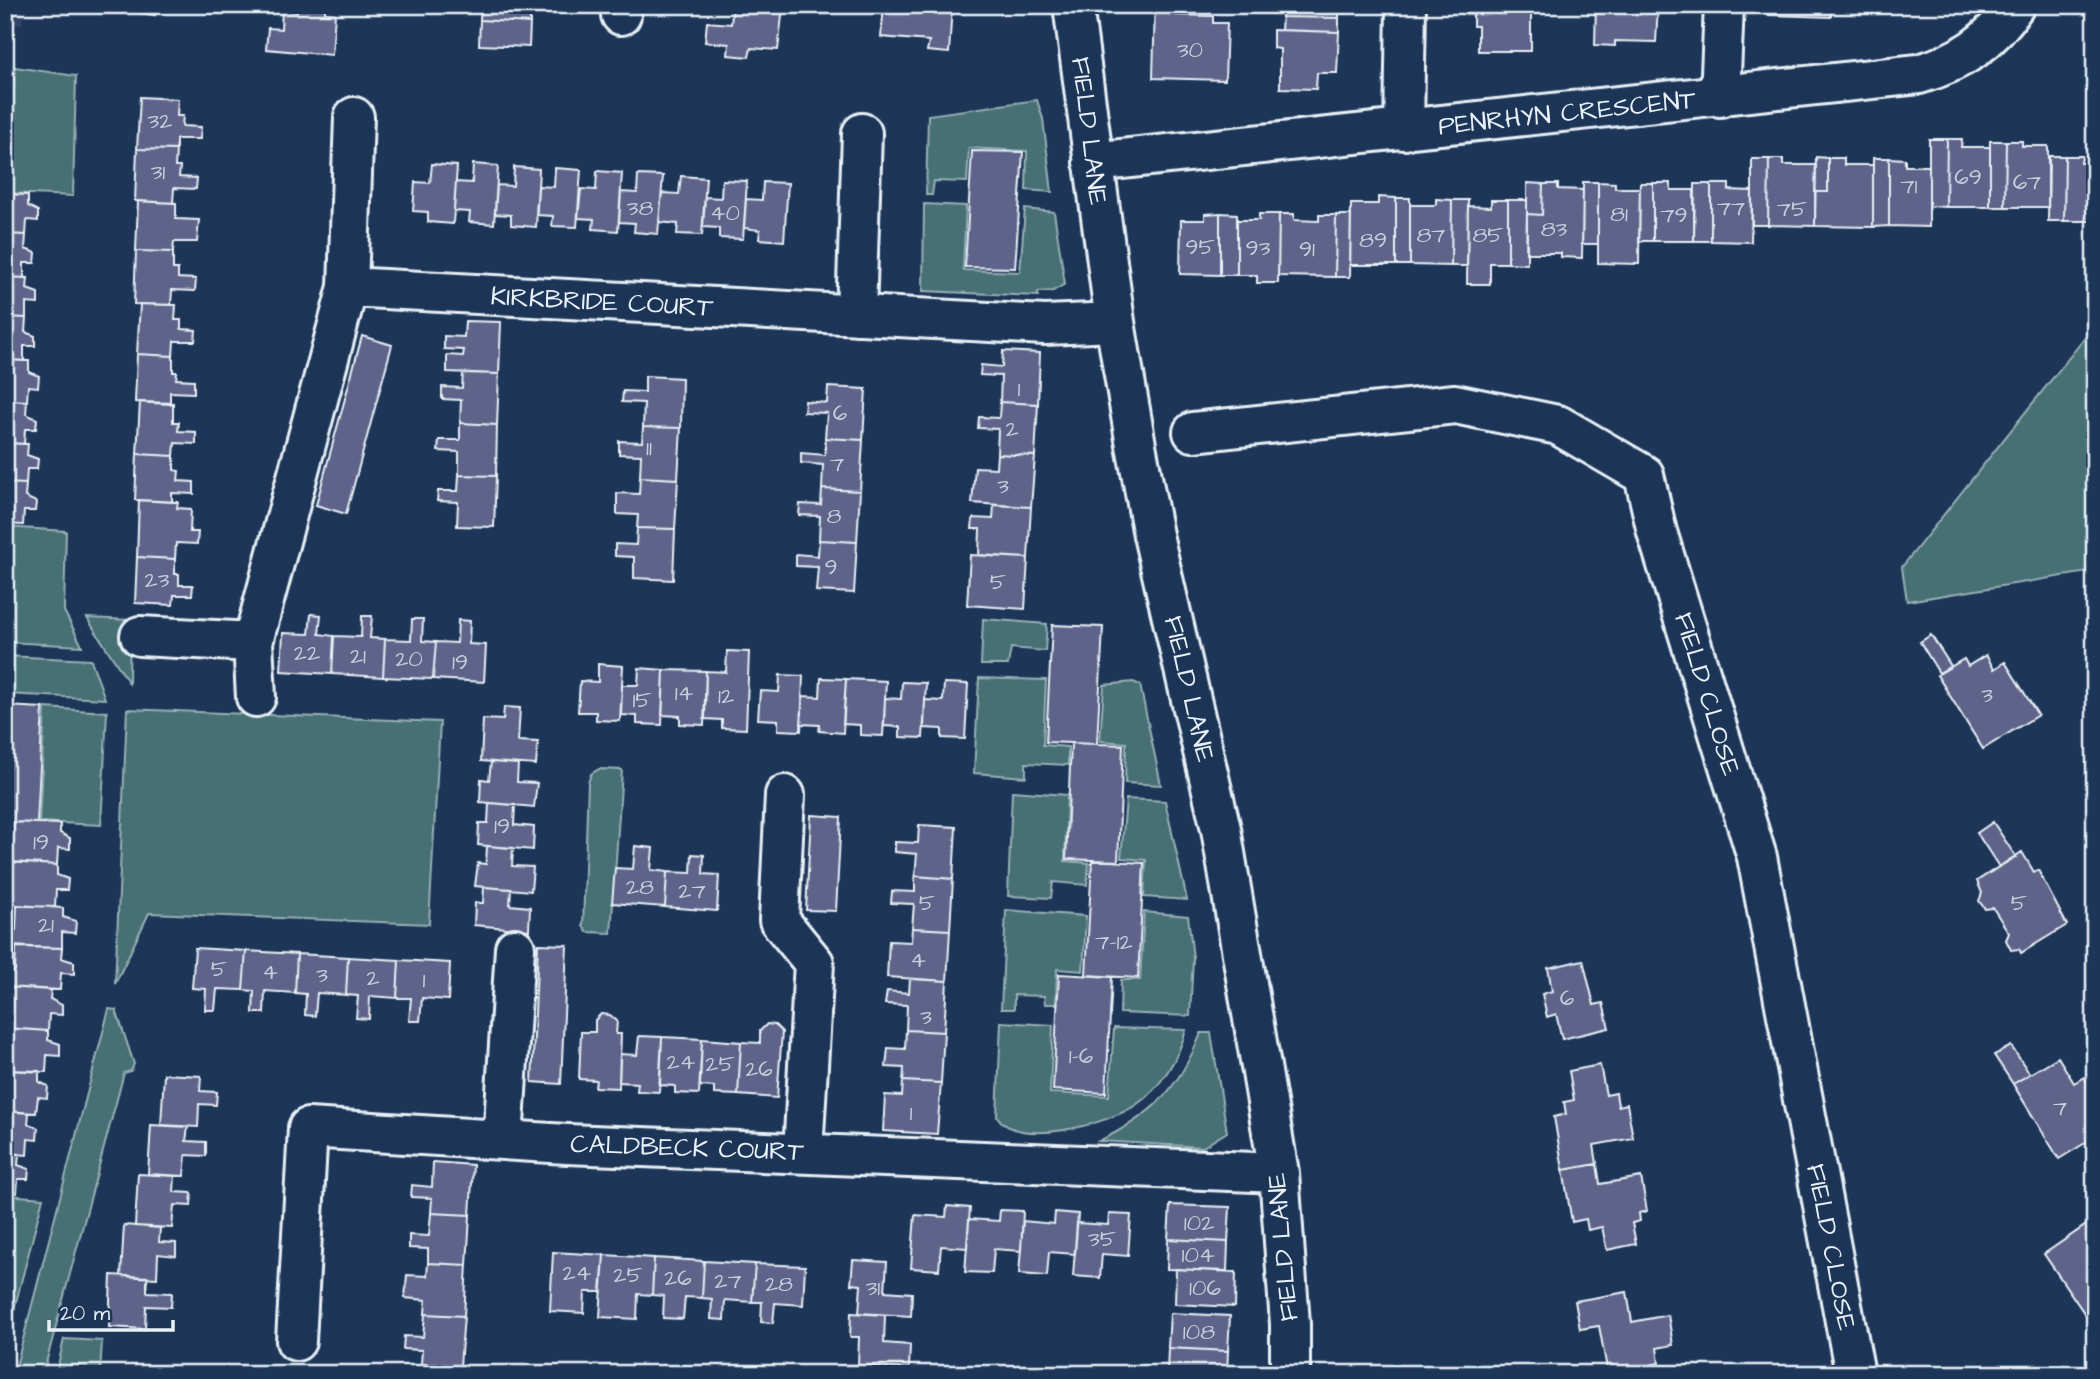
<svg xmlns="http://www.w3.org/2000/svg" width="2100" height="1379" viewBox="0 0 2100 1379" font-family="'Architects Daughter',sans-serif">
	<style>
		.built { fill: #314366 }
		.green { fill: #476f74; stroke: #98b0b6; stroke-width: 2 }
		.building { fill: #606489; stroke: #e8f1f8; stroke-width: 2 }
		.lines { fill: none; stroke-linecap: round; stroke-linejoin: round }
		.minor-casing { stroke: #e8f1f8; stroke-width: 44 }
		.minor { stroke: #1d3557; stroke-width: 38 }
		.labels { text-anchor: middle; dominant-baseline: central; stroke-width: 5; stroke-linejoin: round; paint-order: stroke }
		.number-label { font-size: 23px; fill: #c6cedc }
		.street-label { font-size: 26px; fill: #e8f1f8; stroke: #1d3557 }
	</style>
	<rect width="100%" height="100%" fill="#1d3557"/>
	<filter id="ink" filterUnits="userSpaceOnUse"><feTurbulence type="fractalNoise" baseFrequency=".0143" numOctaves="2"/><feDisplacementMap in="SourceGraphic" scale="14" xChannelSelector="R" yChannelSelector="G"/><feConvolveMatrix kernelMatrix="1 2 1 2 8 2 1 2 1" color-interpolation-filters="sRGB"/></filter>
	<g filter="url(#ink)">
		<path class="built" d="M5,5H24L22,25L5,22Z"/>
		<path class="green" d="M15,67L76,76L73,196L9,193Z
			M1037,100L1043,119L1052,192L1026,190L1027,151L969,148L967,182L934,181L932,195H926L928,115Z
			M924,204L966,206L963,270L1020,272L1025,209L1054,212L1065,284L1053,291L1038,292V296L923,291Z
			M2095,325V571L1907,601L1902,567Z
			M5,527L66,531L64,611L82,646L5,642Z
			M87,618L130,620L129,683Z
			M983,619L1047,624L1045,651L1011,648L1008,665H981Z
			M5,656L91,660L105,699L5,694Z
			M979,678L1046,680L1043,745L1068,747V765L1026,763V777L974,773Z
			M1133,682L1140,685L1161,785L1125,783L1126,743L1100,741L1104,685Z
			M45,708L107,712L101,825L39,822Z
			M127,709L440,722L429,924L149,913L115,984Z
			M599,769L622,770L611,933L587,932L583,926L588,783L591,774Z
			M1012,791L1067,795L1065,861L1089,863L1087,885L1053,882L1051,898L1008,896Z
			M1126,799L1165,801L1187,900L1144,897L1146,860L1121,858Z
			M1006,910L1086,916L1083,971L1057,969L1056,1004H1045L1044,996L1014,995V1009H1001Z
			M1144,912L1188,916L1193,958L1190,1016L1120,1013L1121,980H1140Z
			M109,1009L116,1010L134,1064L131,1071L124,1073L43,1374H14Z
			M1001,1022L1053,1025L1050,1093L1109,1096L1114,1028L1186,1030C1178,1059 1161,1088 1136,1105C1110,1123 1016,1150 997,1116Z
			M1201,1033H1211L1227,1132L1203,1147L1099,1141C1153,1115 1179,1089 1201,1033Z
			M5,1195L43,1198L9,1329L5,1328Z
			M64,1339L102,1341L100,1374H56Z"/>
		<path class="building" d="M82,5H156L155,15Z
			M298,5L325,7V13L335,14L332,55L266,49L268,28L281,29L282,10L297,12Z
			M481,5H530V23L480,20Z
			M733,5L783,7L778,50L751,48L749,57L728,55L729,44L705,42L707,22L731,24Z
			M884,5H952L949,53L927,51L929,41L881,37Z
			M1155,5L1175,6V15L1213,16V23H1227L1225,80L1153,78Z
			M1283,5H1339V18L1282,17Z
			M1479,5H1538V10H1479Z
			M1596,5H1658L1656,42L1615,41V46L1595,45Z
			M1769,5H1831V17L1769,15Z
			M1473,10H1531V51H1478V26H1473Z
			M1282,17L1339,18V32L1281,30Z
			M480,20L530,23L529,47L479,45Z
			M1273,30L1339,32L1337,73H1317L1316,89L1280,88V49L1273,48Z
			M5,78H12L8,194H5Z
			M140,97L178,99L177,116H183L182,126L201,127L200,139H176V150L137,149Z
			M1929,139H1947L1946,207L1929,206Z
			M1947,139H1962L1961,147H1990V207H1946Z
			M1990,141H2006L2005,207H1990Z
			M2006,141H2022V146H2048V207H2005Z
			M137,149L176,150L175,167H180L179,177L197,178L196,189L174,188L173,203L135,201Z
			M972,151L1023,152L1015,268L965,267Z
			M2049,156H2065L2064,221H2048Z
			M2065,156H2082L2081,163H2095V221H2064Z
			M1816,157L1828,158V192H1815Z
			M1828,158H1844V165H1873V227L1815,226V192H1828Z
			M1873,158H1889V226L1873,227Z
			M1889,158L1905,159V166H1929V227L1889,226Z
			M1752,159H1769L1768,225H1752Z
			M1769,159H1783V165H1816L1815,226L1768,225Z
			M432,164L457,166L453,224L428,222V212L413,211L415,182L430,183Z
			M473,164L498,166L494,224L469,222L470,212L454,211L456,182L472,183Z
			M514,167L539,169L536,227L511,225V215L495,214L497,185L513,186Z
			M555,168L581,170L577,227L552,226L553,216L536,215L538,186L554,187Z
			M597,171L622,173L618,231L593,229L594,219L578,218L581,189L596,190Z
			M638,175L663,176L658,234L634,232L635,223L619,222L621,192L637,193Z
			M681,176L706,178L702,235L677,234L678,224L659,222L662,193L679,194Z
			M722,180L747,181L743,239L719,238V228L703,227L705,197L721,198Z
			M763,182L788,183L784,241L759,239L760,230L744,228L746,199L762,200Z
			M1583,182H1598V244H1582Z
			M1598,182L1615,183V188H1640L1639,264L1598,263Z
			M1527,183L1543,184L1542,215L1527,214Z
			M1640,183H1653V241H1639Z
			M1653,183H1671V190H1694V241H1653Z
			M1543,184H1558V189L1583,190L1582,258L1561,257V253H1526L1527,214L1542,215Z
			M1695,184H1711V241H1694Z
			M1711,184H1729V190L1752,191L1751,242L1711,241Z
			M5,194L28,195V206L38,211V221L27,220L26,235L5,234Z
			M1378,197L1396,198V265H1350L1351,204H1378Z
			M1396,198H1410V265H1396Z
			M1436,199L1452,200L1451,266L1410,265V205H1436Z
			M1452,200H1468L1467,266H1451Z
			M1491,200H1508V263H1490V284H1467L1468,206L1491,207Z
			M1508,200H1527V264L1508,263Z
			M138,201L176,203V219L199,220L197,242H174L173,252L136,251Z
			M1220,213V275L1180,274L1181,220H1205V214Z
			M1220,213L1237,214V275H1220Z
			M1259,214H1279L1278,283H1257V275H1237V220H1259Z
			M1279,214H1294V220L1319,221V215H1336L1335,277L1278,276Z
			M1336,215H1351L1350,277H1335Z
			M5,234L26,235L25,249L36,253L35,263H24V278L5,277Z
			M136,251L173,252V269H178V278L196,279L195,291L172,290L171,305L134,304Z
			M5,277L28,278L27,289L38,293V304L26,303V318L5,317Z
			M140,304L176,305L175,320H181V329L196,330L195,341H174L173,356L137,354Z
			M5,317L26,318L25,332L35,336V346H24V361L5,360Z
			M465,321L501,322L499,374L447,372V355L463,356L464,350L444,349V336L464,337Z
			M362,336L392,345L346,514L316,505Z
			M1003,351L1040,353L1038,404L1000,402L1001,376L980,375L981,365L1002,367Z
			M137,354L173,356V372H177L176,379L194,380V393L170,392V404L135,402Z
			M5,360L29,361V372L39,376L38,387L28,386L27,401L5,400Z
			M463,373L499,374L497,425L460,423L461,400L442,399V387L462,388Z
			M645,376L682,378L681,428L643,427L644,403L622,402L623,391L645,392Z
			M828,387L866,389L863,440L825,438L827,413L804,412L805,401L827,403Z
			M5,400L27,401L26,414L37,419L36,429H25L24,444L5,443Z
			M140,402L173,403V422H179L178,431L196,432V444L175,443L174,456L137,454Z
			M1000,402L1038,404L1035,456L997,454L998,429L978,428L979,417L999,418Z
			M460,423L497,425L496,476L459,475V452L438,451L439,440H460Z
			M643,427L681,428L678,479L640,477L641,455L619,454V441L642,442Z
			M825,438L863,440L860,491L822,489L823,465L801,463V453L825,455Z
			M5,443L28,444L27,455L38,459L37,469H27L26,484L5,483Z
			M137,454L174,456V470L179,471L178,481L194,482V494L172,493V502L135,500Z
			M997,454L1035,456L1031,507L972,503L975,467L996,468Z
			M459,475L496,476L494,527L457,526L458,502L437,501L438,491H458Z
			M640,477L678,479L675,529L637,528L638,515L617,514V493L639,494Z
			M5,483L26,484L25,497L36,502L35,511H24L23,525L5,524Z
			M822,489L860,491L857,542L819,540L820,516L799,515L800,504L821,505Z
			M139,500L178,502L177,508L191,509L190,532H198L197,544L176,543L175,559L137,557Z
			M994,505L1031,507L1028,558L979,555L980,529H972L973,518L993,519Z
			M637,528L675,529L673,580L634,578V557L615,556V544L636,545Z
			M819,540L857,542L854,593L816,591L818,567L796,566V554L818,556Z
			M970,555L1028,558L1025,609L967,605Z
			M137,557L175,559V574H179V585H193L192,595H174L173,605L135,603Z
			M311,614L321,615L319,634L334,636L332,674L281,671L283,633L309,634Z
			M362,616H372L370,638L385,639L383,677L332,674L334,636L361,637Z
			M412,619H423L422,641L436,642L433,679L383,677L385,639L411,640Z
			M458,620L470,621L469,644L486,645L484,682L433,679L436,642L457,643Z
			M1052,625L1103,627L1097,744L1046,742Z
			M1931,635L1951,666L1939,673L1920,642Z
			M727,651L749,652L746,729L722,728V720L705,719L706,671L726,672Z
			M1986,655L1994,669L2005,662L2038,715L1983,749L1937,675L1964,659L1968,666Z
			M598,664L623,666L620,721L596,720V712H578L580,681L598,682Z
			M639,668L664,670L662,725L637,724V716L621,715L622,685H638Z
			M664,670L706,671L704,725L680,724V716L662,715Z
			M780,675L803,676L801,731L778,730V720L758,719L760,691L779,692Z
			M821,678L846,679L843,733L819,731L820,725L801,724L803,696L820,697Z
			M846,679L886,681L883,736L860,735V725L843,724Z
			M902,682L926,683L923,738L900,737V727L884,726L885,698L901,699Z
			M944,683L968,684L965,739L942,738V729L924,728L925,700L943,701Z
			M5,706L43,708L37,823L5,822Z
			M504,707L520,708L518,741L538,742L536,765L481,761L483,719L503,720Z
			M1071,743L1123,745L1118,861L1066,859Z
			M491,762L518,764L517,782L537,783L534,807L480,802L481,779L489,780Z
			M489,803L515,805L514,825L534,827L533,850L478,845L479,823H488Z
			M811,815L841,817L836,911L806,910Z
			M13,822L60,824V833L70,838V849L58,848L57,865L5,862V845L12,846Z
			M1993,822L2016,857L1999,867L1977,833Z
			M919,825L956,827L953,879L915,876L917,854L895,852V842L918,843Z
			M487,846L513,848L512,866L533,867L531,891L475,886L478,863L486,864Z
			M635,846L653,848L651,870L667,872L665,907L612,903L615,868L633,869Z
			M2022,852L2034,872L2038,870L2067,925L2021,953L2019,949L2011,950L2006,940L2009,933L1993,908L1985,909L1979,901L1982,893L1977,881Z
			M692,854L704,855L703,874L719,875L717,911L665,907L667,872L691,873Z
			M1092,860L1144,863L1138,978L1086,975Z
			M11,862L57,865V875L68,879L67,890H56L55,907L5,905Z
			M915,876L953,879L950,930L912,928L914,904L891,903L892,891L915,892Z
			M484,887L511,889L510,905L530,907L529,930L474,925L475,903H483Z
			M17,905L63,908V917L76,921L75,933L62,932V948L5,946V929L16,930Z
			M912,928L950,930L947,981L887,977L889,941L911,942Z
			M538,944L567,945L561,1084L532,1082Z
			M16,947L62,948L61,958L74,962V974L61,973L60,990L5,987V971H15Z
			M195,948L246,951L243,990L217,989L215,1010H205L206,989L192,988Z
			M246,951L297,954L295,993L265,991L264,1013H253L254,991L243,990Z
			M297,954L348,957L346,995L317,993L315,1016L305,1015L306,994L295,993Z
			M348,957L399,960L397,998L370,996L369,1019L356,1018L358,996L346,995Z
			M399,960L450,963L448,1000L422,998L420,1021H409L411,998H397Z
			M1583,960L1594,1005L1603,1003L1609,1028L1562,1039L1556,1014L1547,1017L1542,994L1552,991L1548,968Z
			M1059,974L1112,977L1106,1093L1053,1090Z
			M910,979L947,981L944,1032L906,1030L907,1005L885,1004L887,991L909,993Z
			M5,987L51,990L50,999L62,1005V1015L49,1014L48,1031L5,1028Z
			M601,1014L610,1015L617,1021L616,1034H621L619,1088L595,1087L596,1080L579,1079L581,1032H595V1020Z
			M767,1024L775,1025L782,1032L777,1098L738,1095L741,1042L760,1043V1031Z
			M5,1028L48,1031V1040L60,1044V1056L47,1055L46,1072L5,1070Z
			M906,1030L944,1032L941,1083L903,1081L904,1068L886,1067L888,1048L905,1049Z
			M639,1036L662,1037L659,1092L637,1091L638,1083L619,1082L620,1054L637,1055Z
			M662,1037L702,1039L699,1094L675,1093V1086L660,1085Z
			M702,1039L741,1042L738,1095L714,1094V1087L700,1086Z
			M2011,1046L2030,1074L2013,1084L1994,1055Z
			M2058,1057L2074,1083L2084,1077L2095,1094V1107L2090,1109L2095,1116V1137L2059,1159L2013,1084Z
			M1600,1065L1606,1095L1616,1093L1618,1106L1627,1104L1633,1138L1594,1145L1597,1164L1563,1170L1554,1117L1566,1114L1564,1102L1574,1100L1569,1071Z
			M5,1070L39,1071V1082L48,1086L47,1098L38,1097L36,1113L5,1111Z
			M164,1074L201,1076L200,1091L217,1092L216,1105L199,1104L198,1127L161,1125Z
			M903,1081L941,1083L937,1134L883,1131L885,1095L902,1096Z
			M5,1111L29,1113L28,1124L38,1128L37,1140L28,1139L27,1155L5,1153Z
			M151,1125L188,1127L186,1141L206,1142V1156L186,1155L184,1176L148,1174Z
			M5,1153L19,1154L18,1165L29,1169L28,1179H18L17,1193L5,1192Z
			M433,1162L473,1165L470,1215L431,1213L432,1198L411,1197L412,1185L432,1187Z
			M1597,1164L1600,1184L1641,1177L1647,1211L1639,1213L1640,1221L1632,1223L1636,1244L1607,1250L1602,1227L1588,1230L1586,1219L1572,1222L1563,1170Z
			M138,1174L175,1176L174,1192L192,1193L191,1206L174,1205L172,1228L135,1226Z
			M1170,1205L1230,1207L1228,1242L1168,1239Z
			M947,1206L970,1208L967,1248L941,1246L939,1270L911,1268L915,1215L946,1217Z
			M1000,1210L1023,1211L1021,1251L994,1249L992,1273L965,1272L969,1219L999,1221Z
			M1055,1212L1078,1214L1075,1254L1049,1252L1047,1276L1019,1274L1023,1221L1054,1224Z
			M431,1213L470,1215L467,1265L428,1263V1249L409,1248V1235L429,1236Z
			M1109,1214L1131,1215L1128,1256L1102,1254L1100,1278L1073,1276L1077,1223L1108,1225Z
			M2095,1219V1329L2044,1254Z
			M124,1225L160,1228L159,1242L176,1243V1256L158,1254L157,1278L121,1276Z
			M1168,1239L1228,1242L1227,1271L1167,1269Z
			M553,1252L604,1255L601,1292H585L584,1313L550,1311Z
			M604,1255L654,1258L652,1295L638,1294L637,1319L600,1317Z
			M654,1258L704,1261L702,1298L685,1297L683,1319L663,1318L664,1296L652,1295Z
			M853,1260L887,1262L885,1291L912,1293L911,1316L859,1313L861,1285L851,1284Z
			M704,1261L755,1264L752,1302L725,1300L724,1320L711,1319L712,1299L702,1298Z
			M428,1263L467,1265L464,1316L425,1314L426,1300L405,1298L407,1275L427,1276Z
			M755,1264L805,1266L803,1305L775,1303L773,1323L761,1322L762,1302H752Z
			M1176,1269L1236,1272L1235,1307L1175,1304Z
			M111,1275L147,1277V1292L172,1293L171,1307L146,1306L145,1329L109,1327Z
			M1627,1292L1632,1322L1668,1315L1673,1345L1657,1348L1659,1363L1641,1367L1642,1374H1608L1599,1326L1580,1329L1575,1301Z
			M851,1313L885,1315L884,1343L910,1345L909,1369L858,1366L859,1337H850Z
			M1170,1313L1230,1316L1228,1351L1168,1348Z
			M425,1314L464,1316L460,1366L421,1364L422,1350L403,1349L404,1336L423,1337Z
			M1168,1348L1228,1351L1227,1374H1167Z
			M421,1364L460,1366V1374H421Z
			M847,1365L881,1367V1374H846Z"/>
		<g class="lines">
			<g class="minor-casing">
				<path id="minor" d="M1073,5L1115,322L1136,445L1153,535L1221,829L1279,1173L1290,1324V1374
					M621,15L622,5
					M1720,97L1724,5
					M354,117L348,287L1045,325L1115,322
					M1404,130L1406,5
					M1093,162L1919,74C1961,62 1991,42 2015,5
					M856,315L862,133
					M1193,432L1455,404L1558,425L1644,475L1657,532L1757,857L1855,1374
					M140,636L253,642
					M256,697L253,642L348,287
					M785,795L779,920L814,963L803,1152
					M503,1140L515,948
					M296,1341L308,1128L567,1144L1279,1173"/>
			</g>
			<use href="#minor" class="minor"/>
		</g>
	</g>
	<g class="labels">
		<g class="number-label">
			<text x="1190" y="50">30</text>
			<text x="160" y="121">32</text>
			<text x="158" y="172">31</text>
			<text x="1968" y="177">69</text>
			<text x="2027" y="182">67</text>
			<text x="1909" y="186">71</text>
			<text x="640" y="208">38</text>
			<text x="1731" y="208">77</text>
			<text x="1792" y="209">75</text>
			<text x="725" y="213">40</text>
			<text x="1619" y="214">81</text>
			<text x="1674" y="215">79</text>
			<text x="1554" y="229">83</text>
			<text x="1431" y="235">87</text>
			<text x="1488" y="235">85</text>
			<text x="1373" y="240">89</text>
			<text x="1200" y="247">95</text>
			<text x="1258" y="248">93</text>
			<text x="1307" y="249">91</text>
			<text x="1019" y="389">1</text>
			<text x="840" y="413">6</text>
			<text x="1012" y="429">2</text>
			<text x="649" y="448">11</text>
			<text x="837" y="464">7</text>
			<text x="1003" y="486">3</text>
			<text x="834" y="516">8</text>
			<text x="831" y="567">9</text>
			<text x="157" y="580">23</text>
			<text x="998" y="582">5</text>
			<text x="307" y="653">22</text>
			<text x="358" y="656">21</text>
			<text x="409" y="659">20</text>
			<text x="460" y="662">19</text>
			<text x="684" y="693">14</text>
			<text x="1987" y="695">3</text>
			<text x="726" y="696">12</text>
			<text x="642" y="700">15</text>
			<text x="502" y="826">19</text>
			<text x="41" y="842">19</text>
			<text x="640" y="887">28</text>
			<text x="692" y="891">27</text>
			<text x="927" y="903">5</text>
			<text x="2019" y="903">5</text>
			<text x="46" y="925">21</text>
			<text x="1114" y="942">7-12</text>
			<text x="918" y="960">4</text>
			<text x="219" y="969">5</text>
			<text x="270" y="972">4</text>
			<text x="322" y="975">3</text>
			<text x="373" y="978">2</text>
			<text x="424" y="980">1</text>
			<text x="1567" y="998">6</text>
			<text x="926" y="1017">3</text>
			<text x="1081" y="1056">1-6</text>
			<text x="681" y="1062">24</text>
			<text x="720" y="1064">25</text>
			<text x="759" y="1069">26</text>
			<text x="2060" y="1108">7</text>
			<text x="911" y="1113">1</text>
			<text x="1199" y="1223">102</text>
			<text x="1102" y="1239">35</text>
			<text x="1198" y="1255">104</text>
			<text x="577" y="1273">24</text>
			<text x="628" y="1275">25</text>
			<text x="678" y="1278">26</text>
			<text x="728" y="1281">27</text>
			<text x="779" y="1284">28</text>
			<text x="873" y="1288">31</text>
			<text x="1205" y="1288">106</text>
			<text x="1199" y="1332">108</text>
		</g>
		<g class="street-label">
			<text transform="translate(1567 113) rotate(-6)">PENRHYN CRESCENT</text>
			<text transform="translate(1089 131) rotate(83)">FIELD LANE</text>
			<text transform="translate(602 302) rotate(3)">KIRKBRIDE COURT</text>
			<text transform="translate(1189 689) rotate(77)">FIELD LANE</text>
			<text transform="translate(1707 694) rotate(73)">FIELD CLOSE</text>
			<text transform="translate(687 1148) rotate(2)">CALDBECK COURT</text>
			<text transform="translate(1283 1247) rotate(-95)">FIELD LANE</text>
			<text transform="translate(1831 1247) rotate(79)">FIELD CLOSE</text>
		</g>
	</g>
	<rect width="2100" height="1379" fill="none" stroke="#1d3557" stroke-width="28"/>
	<rect x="14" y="14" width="2072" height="1351" fill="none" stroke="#e8f1f8" stroke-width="2.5" filter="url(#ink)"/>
	<path d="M49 1320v10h124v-10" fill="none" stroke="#e8f1f8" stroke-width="3.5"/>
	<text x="60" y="1320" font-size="21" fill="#e8f1f8" stroke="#1d3557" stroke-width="5" paint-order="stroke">20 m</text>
</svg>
